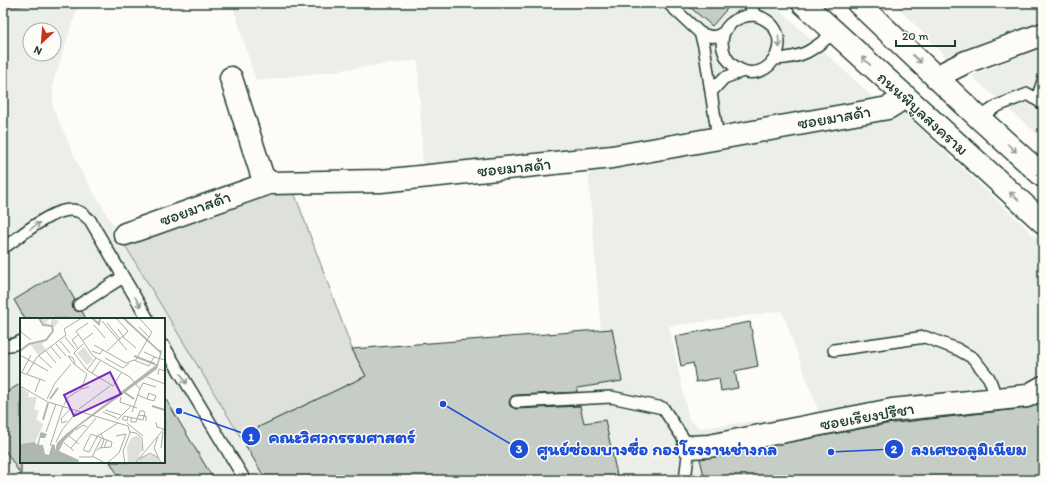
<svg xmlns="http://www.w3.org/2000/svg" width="1046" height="483" viewBox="0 0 1046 483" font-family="Itim,'Playpen Sans Thai',sans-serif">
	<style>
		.built { fill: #eceee9; fill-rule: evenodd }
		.green { fill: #dde0db; stroke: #7e8e88 }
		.water { fill: #aeb8b1; stroke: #75877f }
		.building { fill: #c6cdc7; stroke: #1f3d34 }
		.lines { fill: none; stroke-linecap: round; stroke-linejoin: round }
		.lane-casing { stroke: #1f3d34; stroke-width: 14 }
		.street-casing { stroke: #1f3d34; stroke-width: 25 }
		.primary-casing { stroke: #1f3d34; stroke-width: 25 }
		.lane { stroke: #fdfcf7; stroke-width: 11 }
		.street { stroke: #fdfcf7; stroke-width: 22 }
		.primary { stroke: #fdfcf7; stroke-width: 22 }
		.oneway { stroke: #8e9c96 }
		.labels { text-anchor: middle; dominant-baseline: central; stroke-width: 3; stroke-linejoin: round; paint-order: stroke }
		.street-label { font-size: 17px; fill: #1f3d34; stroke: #fdfcf7 }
		.inset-river { fill: none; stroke: #aeb8b1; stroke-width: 2 }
		.inset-road { fill: none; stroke: #a4b0a9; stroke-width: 1 }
		.view { fill: #7b2cbf; fill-opacity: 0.15; stroke: #7b2cbf; stroke-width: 2 }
		.inset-edge { fill: none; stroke: #1f3d34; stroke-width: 2 }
		.leader { fill: none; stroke: #1d4ed8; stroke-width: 1.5 }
		.callout-dot { fill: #1d4ed8; stroke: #fdfcf7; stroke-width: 1.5 }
		.mark-label { font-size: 12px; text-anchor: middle; font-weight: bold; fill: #fff }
		.callout-label { font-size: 18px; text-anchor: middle; font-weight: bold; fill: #1d4ed8; stroke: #fdfcf7; stroke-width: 3; stroke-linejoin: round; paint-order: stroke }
	</style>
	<rect width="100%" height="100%" fill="#fdfcf7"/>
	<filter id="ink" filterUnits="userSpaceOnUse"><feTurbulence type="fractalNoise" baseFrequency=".025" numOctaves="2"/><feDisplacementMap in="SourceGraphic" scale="8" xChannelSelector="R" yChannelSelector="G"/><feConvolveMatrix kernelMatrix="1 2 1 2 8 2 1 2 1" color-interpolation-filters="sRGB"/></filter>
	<g filter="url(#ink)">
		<path class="built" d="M3,3H79L53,83V108L82,173L240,436L366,376L352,349L601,330L588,169L902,111L1043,244V480H3ZM30,30H54V54H30ZM782,311L819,413L701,428L689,420L669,326ZM21,319H164V462H21Z
			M232,3H772L881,105L701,134L423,169L418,60L256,81Z
			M894,3H1043V22L946,57Z
			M1043,47V139L971,76Z"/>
		<path class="green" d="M267,189H293L352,349L366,376L240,436L123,242Z"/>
		<path class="water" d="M3,3H51L3,8Z"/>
		<path class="building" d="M685,3H732L712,26Z
			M59,273L75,300L72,305L73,308L76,311H82L86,319H25L14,300Z
			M750,322L758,366L735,371L738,388L721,391L719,378L696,382L693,363L681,366L675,336Z
			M612,329L622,381L577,388V392L516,395L512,396L509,402L510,406L516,409L580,406L584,423L605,420L618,480H266L240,436L366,376L352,349Z
			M21,383V475L3,447V395Z
			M164,396L214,480H121L110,462H164Z
			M1040,403L1041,409L1043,408V480H705L700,459L886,424L1028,408Z"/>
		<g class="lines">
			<g class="lane-casing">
				<path id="lane" d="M749,3L755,15C802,30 771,89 737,68C730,64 725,57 723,49C718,28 736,15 755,15
					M669,4L700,33L704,46L718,138
					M700,33C710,37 716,39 725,31
					M776,59C806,57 812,50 835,32
					M711,92L724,78L743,71
					M1037,99L1043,81
					M979,118L997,106L1028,94L1043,104
					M3,248C20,237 56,204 77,211C82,212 86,217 90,220L148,319
					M79,305L123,277
					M3,346L15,344L21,341
					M164,346L245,480
					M834,350L925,337L957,349L973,358L989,378L997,399
					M516,402L611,397L663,408L689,447L685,480"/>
			</g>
			<g class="street-casing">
				<path id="street" d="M936,77L966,62L1043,34
					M231,78L262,175L269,183
					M125,234L269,183L381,181L612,157L888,108L896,103L902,95
					M689,447L709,446L892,410L1027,396L1043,387"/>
			</g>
			<g class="primary-casing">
				<path id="primary" d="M803,3L1043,222
					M858,3L979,118L1043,176"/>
			</g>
			<use href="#lane" class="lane"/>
			<use href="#street" class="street"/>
			<use href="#primary" class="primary"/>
		</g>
		<defs><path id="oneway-shaft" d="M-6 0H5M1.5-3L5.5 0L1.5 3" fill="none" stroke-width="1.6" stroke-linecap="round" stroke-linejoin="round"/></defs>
		<g class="oneway">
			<use href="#oneway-shaft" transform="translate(779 42) rotate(84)"/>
			<use href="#oneway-shaft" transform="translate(917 59) rotate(43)"/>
			<use href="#oneway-shaft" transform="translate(866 61) rotate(-137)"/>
			<use href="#oneway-shaft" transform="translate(1012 148) rotate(42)"/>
			<use href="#oneway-shaft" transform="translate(1014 196) rotate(-138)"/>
			<use href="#oneway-shaft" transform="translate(35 226) rotate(-35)"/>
			<use href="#oneway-shaft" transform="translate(138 302) rotate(59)"/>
			<use href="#oneway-shaft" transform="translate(184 379) rotate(59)"/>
		</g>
	</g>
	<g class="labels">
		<g class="street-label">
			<text transform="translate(923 113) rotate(42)">ถนนพิบูลสงคราม</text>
			<text transform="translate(834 117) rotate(-10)">ซอยมาสด้า</text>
			<text transform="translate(514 167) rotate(-6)">ซอยมาสด้า</text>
			<text transform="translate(195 208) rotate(-20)">ซอยมาสด้า</text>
			<text transform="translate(867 416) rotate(-10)">ซอยเรียงปรีชา</text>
		</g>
	</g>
	<g transform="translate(20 318)">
		<rect width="145" height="145" fill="#fdfcf7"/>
		<path d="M19,0H30L26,5L31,6V0L39,3L34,9L31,6L24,7ZM25,23L22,26L26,32L19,38L11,27ZM64,29L73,42L67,47L57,35ZM0,69L9,75L8,79H17L14,91L19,93L16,101L23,106L15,124L0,126ZM116,118L120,119L123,131L118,139L130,136L138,139L139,145H108L107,129L111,120Z" fill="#dde0db"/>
		<path d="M102,0H105L138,31L142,33L144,27L137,51L59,108L44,123L39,133L59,142L58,145H0V126L15,124L17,127L23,106L21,114L27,116L25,120H20L19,127H23L25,136L29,137L32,126L35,127V133L37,125L46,116L136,47L133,46H137L140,35Z" fill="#aeb8b1"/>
		<path class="inset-river" d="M72,0L79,6L80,0M0,33L9,26L26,22L33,13L32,8L23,7L19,0M114,38L135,46M104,74L114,81M30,81L38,70M132,88L145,92M23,102L28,85"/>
		<path class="inset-road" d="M96,0L108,13L103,19M82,3L107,32M68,5L56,13L73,38L110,59L120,71L123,65L136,69M87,5L100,21M74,7L85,20M0,9L1,14L11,22M119,9L129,19M45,19L55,31M103,19L116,30M40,23L50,35M62,23L73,15M36,26L46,38M63,26L54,35L67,52L93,68L101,55M74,27L106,45L114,42L129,48L134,39L145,42M31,29L41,41M58,30L52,22L58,17M26,33L36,45M72,33L80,36L83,31M87,33L103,18L98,11M124,34L135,39M0,37L28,53M19,38L32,50M85,40L103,50L109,45M115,43L132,14L119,0M55,46L53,40L48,38L54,46L67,56L61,71L69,69M67,52L76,40M0,54L25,63M2,54L11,37M72,55L80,43M7,56L17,39L46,17L44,11L62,0M138,57L139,51L145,53M127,59L145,66M0,68L28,84L108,108L110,115L103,133L105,145M15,74L20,61M118,77L127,81L134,83L136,78L129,75L127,81M101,79L100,84L117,90M27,81L35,65L51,46M44,87L47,80L61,71M59,91L90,68M85,92L101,97M83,94L97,100M112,94L120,71M118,97L126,98V103M108,99L107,103L102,101L104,98L123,102L124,98M111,100V104H116L120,93H124L125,99M97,102L111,88M47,103L42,105L41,101L50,91M136,104L137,109L144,111M107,105L123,118M56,112L63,107L67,109M26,114L36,86M110,114L116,115L122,120L123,133M49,118L59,126M76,119L98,105M77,119L69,134L63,132L71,116L87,122L84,130M138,119L134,130L141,145M36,124L42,112L58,92M44,125L54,133M30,128L43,88M51,130L76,100M81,130L84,122L81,116M141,130L143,114M77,133L79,130L91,129L92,124L87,122M72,138L85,145M59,139H72L81,121M120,141L130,135L139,140M87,145L99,135L106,116L96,118M115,145L145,110"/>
		<path class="view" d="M90,54L101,76L54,98L44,77Z"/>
		<rect width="145" height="145" class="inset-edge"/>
	</g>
	<path class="leader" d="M179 411L251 436M831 452L894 449M443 404L519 449"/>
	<g class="callout-dot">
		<circle cx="179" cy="411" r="4"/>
		<circle cx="831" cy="452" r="4"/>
		<circle cx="443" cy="404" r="4"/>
		<circle cx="251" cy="436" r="10"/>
		<circle cx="894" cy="449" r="10"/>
		<circle cx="519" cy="449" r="10"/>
	</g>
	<g class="mark-label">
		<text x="251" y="441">1</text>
		<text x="894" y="453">2</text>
		<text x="519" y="453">3</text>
	</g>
	<g class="callout-label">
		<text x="342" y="443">คณะวิศวกรรมศาสตร์</text>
		<text x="969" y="455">ลงเศษอลูมิเนียม</text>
		<text x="657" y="455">ศูนย์ซ่อมบางซื่อ กองโรงงานช่างกล</text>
	</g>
	<rect width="1046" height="483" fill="none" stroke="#fdfcf7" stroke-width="16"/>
	<rect x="8" y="8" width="1030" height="467" fill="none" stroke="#1f3d34" stroke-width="1.5" filter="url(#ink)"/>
	<g transform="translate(42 42) rotate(206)"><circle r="19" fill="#fdfcf7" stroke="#a4b0a9"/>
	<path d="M0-3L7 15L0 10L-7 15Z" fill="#c8321e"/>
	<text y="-6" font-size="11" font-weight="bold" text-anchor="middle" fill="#1f3d34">N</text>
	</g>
	<path d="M896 40v6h59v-6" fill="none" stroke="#1f3d34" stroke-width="2"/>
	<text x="902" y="40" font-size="12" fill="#1f3d34" stroke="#fdfcf7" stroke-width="3" paint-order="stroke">20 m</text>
</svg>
